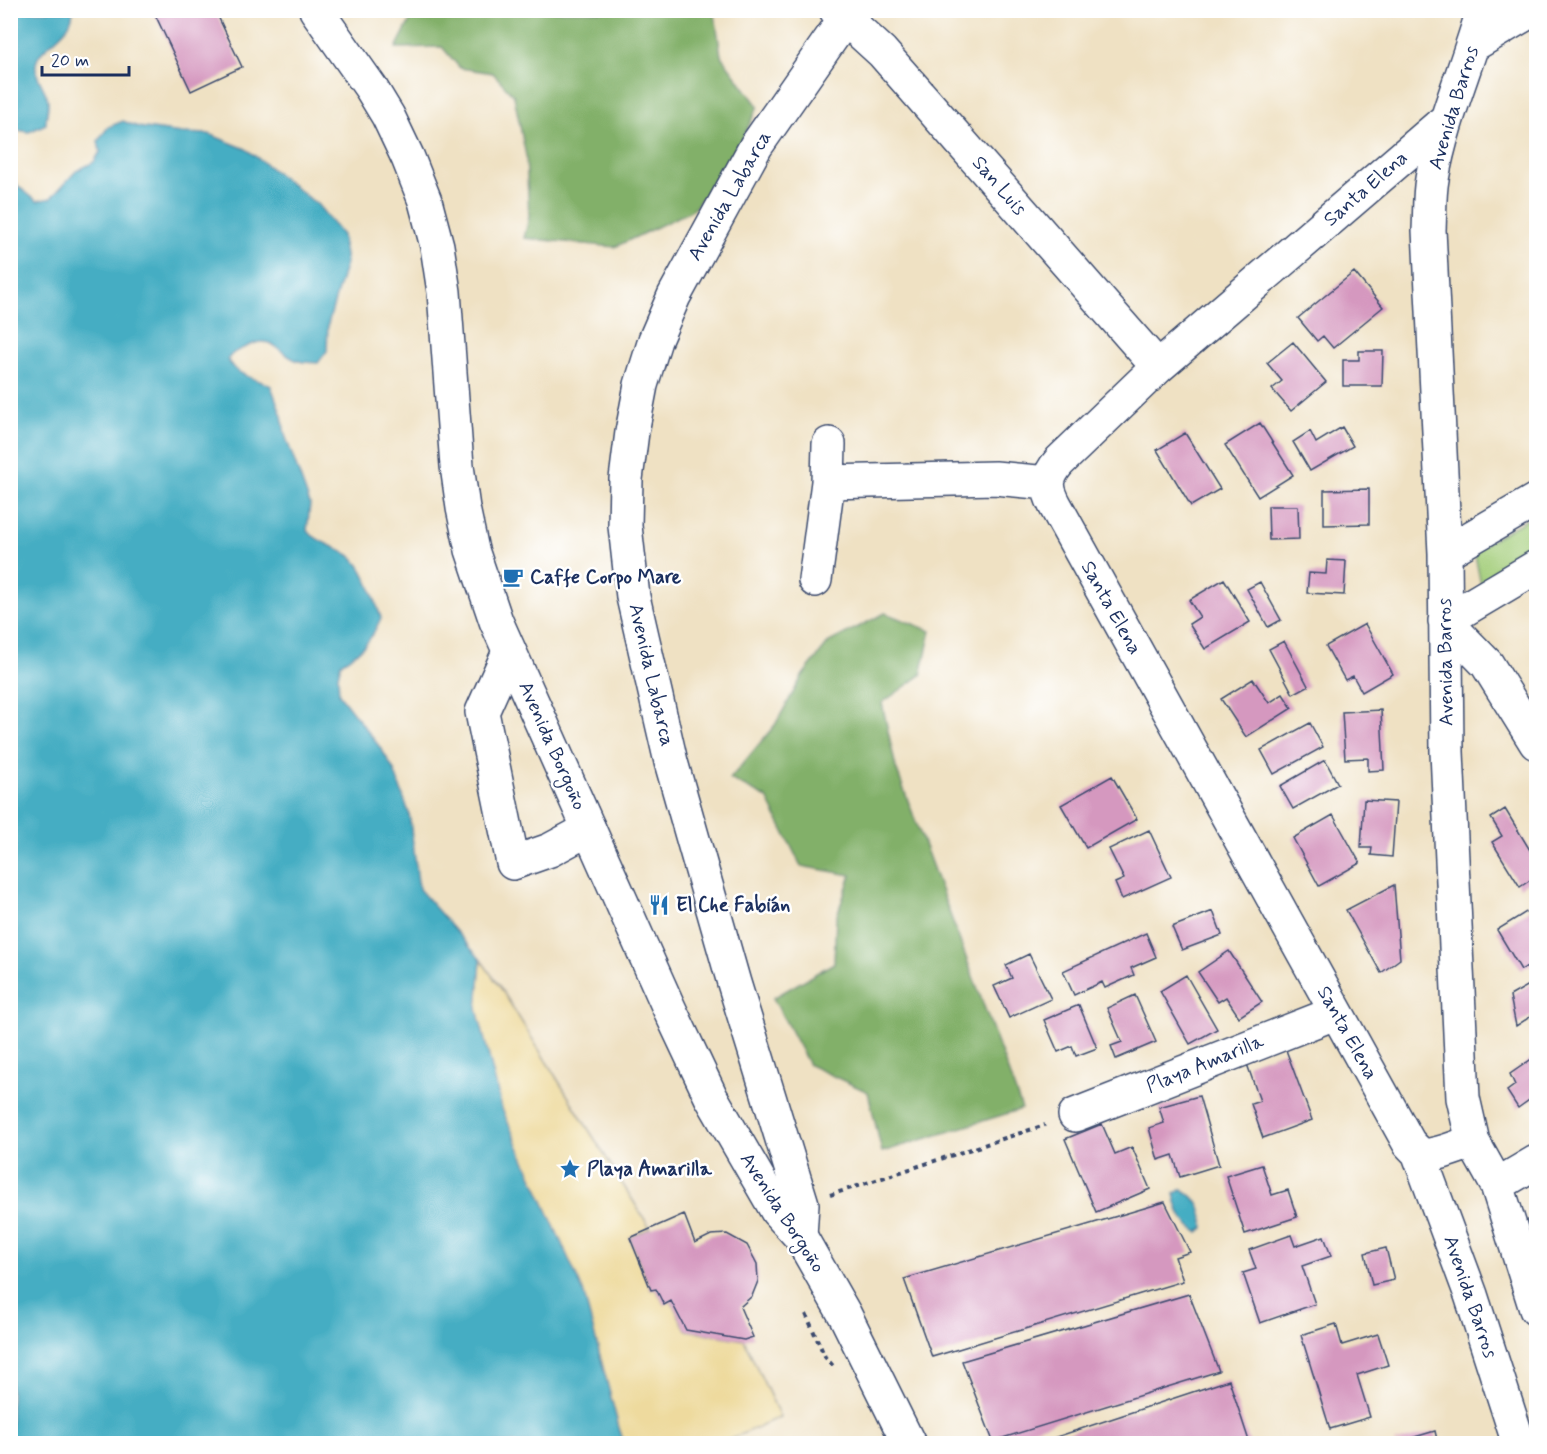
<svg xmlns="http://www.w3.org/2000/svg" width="1547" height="1454" viewBox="0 0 1547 1454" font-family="Mynerve,sans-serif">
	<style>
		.green { fill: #a3cd79; stroke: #5f7e6c; stroke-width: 1.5 }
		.forest { fill: #82b069; stroke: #4e7064; stroke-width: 1.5 }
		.sand { fill: #eeda9e; stroke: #84847e; stroke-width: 1.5 }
		.water { fill: #44adc3; stroke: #306e90; stroke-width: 1.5 }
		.building { fill: #d598bf }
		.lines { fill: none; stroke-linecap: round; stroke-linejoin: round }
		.minor-casing { stroke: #3b4a6d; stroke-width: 36 }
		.major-casing { stroke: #3b4a6d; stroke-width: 36 }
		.path { stroke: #3b4a6d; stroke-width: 4; stroke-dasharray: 4.5 4.5; stroke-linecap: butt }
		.minor { stroke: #fff; stroke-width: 33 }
		.major { stroke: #fff; stroke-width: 33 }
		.labels { text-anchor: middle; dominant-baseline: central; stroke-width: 5; stroke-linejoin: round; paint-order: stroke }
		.street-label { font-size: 20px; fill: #1b2f5e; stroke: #fff }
		.poi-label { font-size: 20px; font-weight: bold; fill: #1b2f5e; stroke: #fff; text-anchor: start }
	</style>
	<rect width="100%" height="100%" fill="#fff"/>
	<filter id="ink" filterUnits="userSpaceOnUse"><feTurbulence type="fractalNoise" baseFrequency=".0167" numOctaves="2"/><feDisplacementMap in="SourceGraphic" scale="12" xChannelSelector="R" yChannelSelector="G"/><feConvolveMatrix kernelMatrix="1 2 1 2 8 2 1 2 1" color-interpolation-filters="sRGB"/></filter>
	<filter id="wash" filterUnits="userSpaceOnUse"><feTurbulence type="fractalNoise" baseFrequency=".008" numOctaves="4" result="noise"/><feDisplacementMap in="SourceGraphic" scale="24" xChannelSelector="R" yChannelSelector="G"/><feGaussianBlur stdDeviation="1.35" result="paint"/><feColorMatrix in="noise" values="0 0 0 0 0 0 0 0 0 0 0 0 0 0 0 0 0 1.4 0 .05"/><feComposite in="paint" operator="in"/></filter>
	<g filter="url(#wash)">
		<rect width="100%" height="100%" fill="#efe1c3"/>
		<path class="green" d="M1536,514V557L1482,590L1474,550Z"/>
		<path class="forest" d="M415,11H710L715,14L721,56L758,106L735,155L693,210L615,247L524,238L529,217L526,156L514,96L493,73L460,68L442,47L396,48Z
			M885,613L931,631L921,675L882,703L896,768L1022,1109L882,1152L868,1092L809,1065L773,998L834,963L836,918L851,875L801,866L767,798L730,779L775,725L803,675L829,642Z"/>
		<path class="sand" d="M481,960L500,987L650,1228L630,1238L651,1290L656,1289L664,1304L671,1301L686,1330L744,1340L780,1417L722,1443H624L619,1428L583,1291L502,1109L477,1009Z"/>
		<path class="water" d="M10,11H73C71,37 39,45 36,64C34,76 46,89 48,100C49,107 46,116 46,124L29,132L17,130L11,122Z
			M123,121L138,127L182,133L209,134L246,149L318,205L342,235L346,263L328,324L327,351L318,363C312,362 305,363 299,361C279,356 275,333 248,346C240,350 233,351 228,359C233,375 258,379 271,386L282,416L285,435L310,504L307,531C319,543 334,546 349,555C365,565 375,600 381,618C370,642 364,649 341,663L338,676L339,694L382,750L394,770L409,813L419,889L481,960L477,1009L502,1109L583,1291L619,1428L624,1443H11V176L19,187L37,201L51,198L76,171L94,162L100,152L98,141L108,127Z
			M1182,1189C1199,1199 1203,1209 1204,1228L1198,1232C1182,1223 1178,1212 1174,1194Z"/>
		<g id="blocks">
			<path class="building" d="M153,10H215L242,67L191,91Z
				M1354,272L1383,307L1333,348L1323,336L1317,341L1298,318Z
				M1293,342L1326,382L1291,411L1272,389L1282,381L1267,363Z
				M1359,351H1383L1382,386H1343V360H1359Z
				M1260,423L1293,475L1258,497L1225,445Z
				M1342,427L1353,446L1310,471L1293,442L1310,431L1316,443Z
				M1185,433L1220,489L1191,506L1157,450Z
				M1369,489V524L1324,525V490Z
				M1268,506H1298L1299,539L1269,540Z
				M1327,560L1346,561L1344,595L1307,593L1309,573L1326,574Z
				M1224,579L1250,622L1205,649L1189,624L1200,617L1189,600Z
				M1260,582L1281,620L1268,627L1247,589Z
				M1365,624L1393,674L1362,692L1353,676L1345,680L1326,646Z
				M1284,641L1308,686L1293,694L1269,649Z
				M1253,679L1269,703L1283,694L1292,708L1246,737L1221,699Z
				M1381,710L1384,770L1368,771V758L1345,759L1342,712Z
				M1310,723L1323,747L1274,774L1261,750Z
				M1325,760L1338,784L1293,809L1280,786Z
				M1112,776L1137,819L1086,848L1061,805Z
				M1364,800L1396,802L1392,857L1371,855L1372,848H1361Z
				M1505,809L1536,860V876L1520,887L1492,842L1502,836L1491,818Z
				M1333,815L1360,863L1319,886L1293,838Z
				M1149,830L1171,877L1122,899L1115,883L1124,879L1109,849Z
				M1394,885L1400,959L1381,973L1346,910Z
				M1536,906V961L1521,970L1497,930Z
				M1213,911L1222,935L1182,950L1172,927Z
				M1146,933L1156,957L1131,968L1134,975L1105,988L1102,982L1074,995L1063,971Z
				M1229,951L1262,1002L1239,1017L1226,997L1218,1002L1198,972Z
				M1029,954L1051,999L1009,1018L994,986L1012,978L1006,965Z
				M1186,975L1217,1029L1190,1044L1160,991Z
				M1536,981V1013L1516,1026L1510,996Z
				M1135,995L1156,1042L1116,1059L1111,1046L1122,1042L1107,1008Z
				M1079,1005L1097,1048L1076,1056L1072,1046L1058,1052L1044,1020Z
				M1286,1050L1312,1120L1263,1138L1251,1104L1260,1101L1247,1064Z
				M1536,1056V1095L1518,1108L1507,1091L1515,1085L1510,1074Z
				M1199,1096L1219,1165L1180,1177L1173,1155L1158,1160L1149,1128L1164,1123L1159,1107Z
				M1102,1124L1115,1154L1132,1147L1150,1189L1096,1212L1065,1139Z
				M1262,1165L1272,1195L1288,1190L1297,1217L1245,1234L1226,1176Z
				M1165,1202L1190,1252L1175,1257L1183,1281L932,1357L904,1279Z
				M684,1214L695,1243L711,1235L727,1234L747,1245L757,1264L758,1281L752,1296L740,1307L753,1337L744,1340L686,1330L671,1301L664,1305L656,1289L651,1290L630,1238Z
				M1291,1235L1295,1246L1324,1236L1331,1256L1302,1266L1315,1304L1260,1323L1243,1273L1256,1269L1249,1250Z
				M1386,1248L1394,1280L1372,1285L1365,1253Z
				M1189,1294L1219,1371L993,1441L962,1361Z
				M1336,1324L1342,1345L1378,1334L1388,1365L1357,1375L1370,1417L1330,1429L1301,1335Z
				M1229,1380L1250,1444H1038V1443Z
				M1435,1431L1438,1444H1394V1443Z"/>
		</g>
	</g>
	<g filter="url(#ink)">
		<use href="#blocks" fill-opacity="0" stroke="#3b4a6d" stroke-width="1.5"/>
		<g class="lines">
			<g class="minor-casing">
				<path id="minor" d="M836,10L882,52L1158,367
					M1483,10C1467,67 1442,121 1432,179C1429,195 1430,213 1429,230L1445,553L1447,752L1463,1098L1473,1142L1497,1185L1536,1309
					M1473,45L1532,10
					M1447,119L1158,367L1060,461C1046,477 1045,486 1055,505L1409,1143C1413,1147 1418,1154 1425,1155C1437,1156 1461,1145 1473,1142
					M828,482L995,478L1048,483
					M1445,553L1536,500
					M1536,567L1445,621L1487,664L1536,743
					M815,580L828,482L829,444
					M509,652L482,712L513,863L550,850L589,829
					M1075,1115L1335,1013
					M1418,1152L1471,1295L1519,1444
					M1497,1185L1536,1162
					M800,1236L802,1204L734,983L671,762L633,597L625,526L626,479L632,432L641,385L655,340L674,296L756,146L844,20L853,10"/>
			</g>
			<g class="major-casing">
				<path id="major" d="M316,10L371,88L388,116L408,158L425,201L437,246L444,292L457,466L463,508L472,550L496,621L669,1008L711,1097L777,1211L800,1236L845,1315L909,1444"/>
			</g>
			<path class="path" d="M830,1195L1045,1125
				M806,1314L825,1357L835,1368"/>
			<use href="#minor" class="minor"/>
			<use href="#major" class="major"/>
		</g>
	</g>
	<defs>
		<g id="cafe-bare" transform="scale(1.62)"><path d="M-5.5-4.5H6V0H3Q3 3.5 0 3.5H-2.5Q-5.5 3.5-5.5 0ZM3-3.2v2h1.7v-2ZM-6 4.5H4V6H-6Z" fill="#1f6fb2" stroke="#fff" stroke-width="2.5" paint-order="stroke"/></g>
		<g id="restaurant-bare" transform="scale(1.62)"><path d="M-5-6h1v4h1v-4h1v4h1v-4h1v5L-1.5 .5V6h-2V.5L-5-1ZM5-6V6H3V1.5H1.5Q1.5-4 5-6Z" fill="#1f6fb2" stroke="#fff" stroke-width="2.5" paint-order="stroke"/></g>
		<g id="sight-bare" transform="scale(1.62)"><path d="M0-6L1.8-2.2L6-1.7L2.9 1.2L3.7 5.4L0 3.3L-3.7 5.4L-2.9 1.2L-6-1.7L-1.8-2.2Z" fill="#1f6fb2" stroke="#fff" stroke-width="2.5" paint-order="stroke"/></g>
	</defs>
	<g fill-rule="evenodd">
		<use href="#cafe-bare" x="513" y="577"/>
		<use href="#restaurant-bare" x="659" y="905"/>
		<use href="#sight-bare" x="570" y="1169"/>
	</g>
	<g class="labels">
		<g class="street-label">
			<text transform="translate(1454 108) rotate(-73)">Avenida Barros</text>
			<text transform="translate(999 186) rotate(49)">San Luis</text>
			<text transform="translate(1366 189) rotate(-41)">Santa Elena</text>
			<text transform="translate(730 196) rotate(-60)">Avenida Labarca</text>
			<text transform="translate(1111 608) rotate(61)">Santa Elena</text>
			<text transform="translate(1446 662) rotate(-91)">Avenida Barros</text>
			<text transform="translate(651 675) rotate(77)">Avenida Labarca</text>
			<text transform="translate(552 746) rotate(66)">Avenida Borgoño</text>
			<text transform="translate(1347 1033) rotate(61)">Santa Elena</text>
			<text transform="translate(1205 1064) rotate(-22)">Playa Amarilla</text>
			<text transform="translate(782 1213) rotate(57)">Avenida Borgoño</text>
			<text transform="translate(1470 1297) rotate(71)">Avenida Barros</text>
		</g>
		<g class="poi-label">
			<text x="530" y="577">Caffe Corpo Mare</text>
			<text x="676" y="905">El Che Fabián</text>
			<text x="587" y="1169">Playa Amarilla</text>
		</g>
	</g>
	<rect width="1547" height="1454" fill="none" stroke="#fff" stroke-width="36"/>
	<path d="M42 66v9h87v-9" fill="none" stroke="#1b2f5e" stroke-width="3"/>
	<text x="51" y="66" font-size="18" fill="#1b2f5e" stroke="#ffffff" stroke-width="4.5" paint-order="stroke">20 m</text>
</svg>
